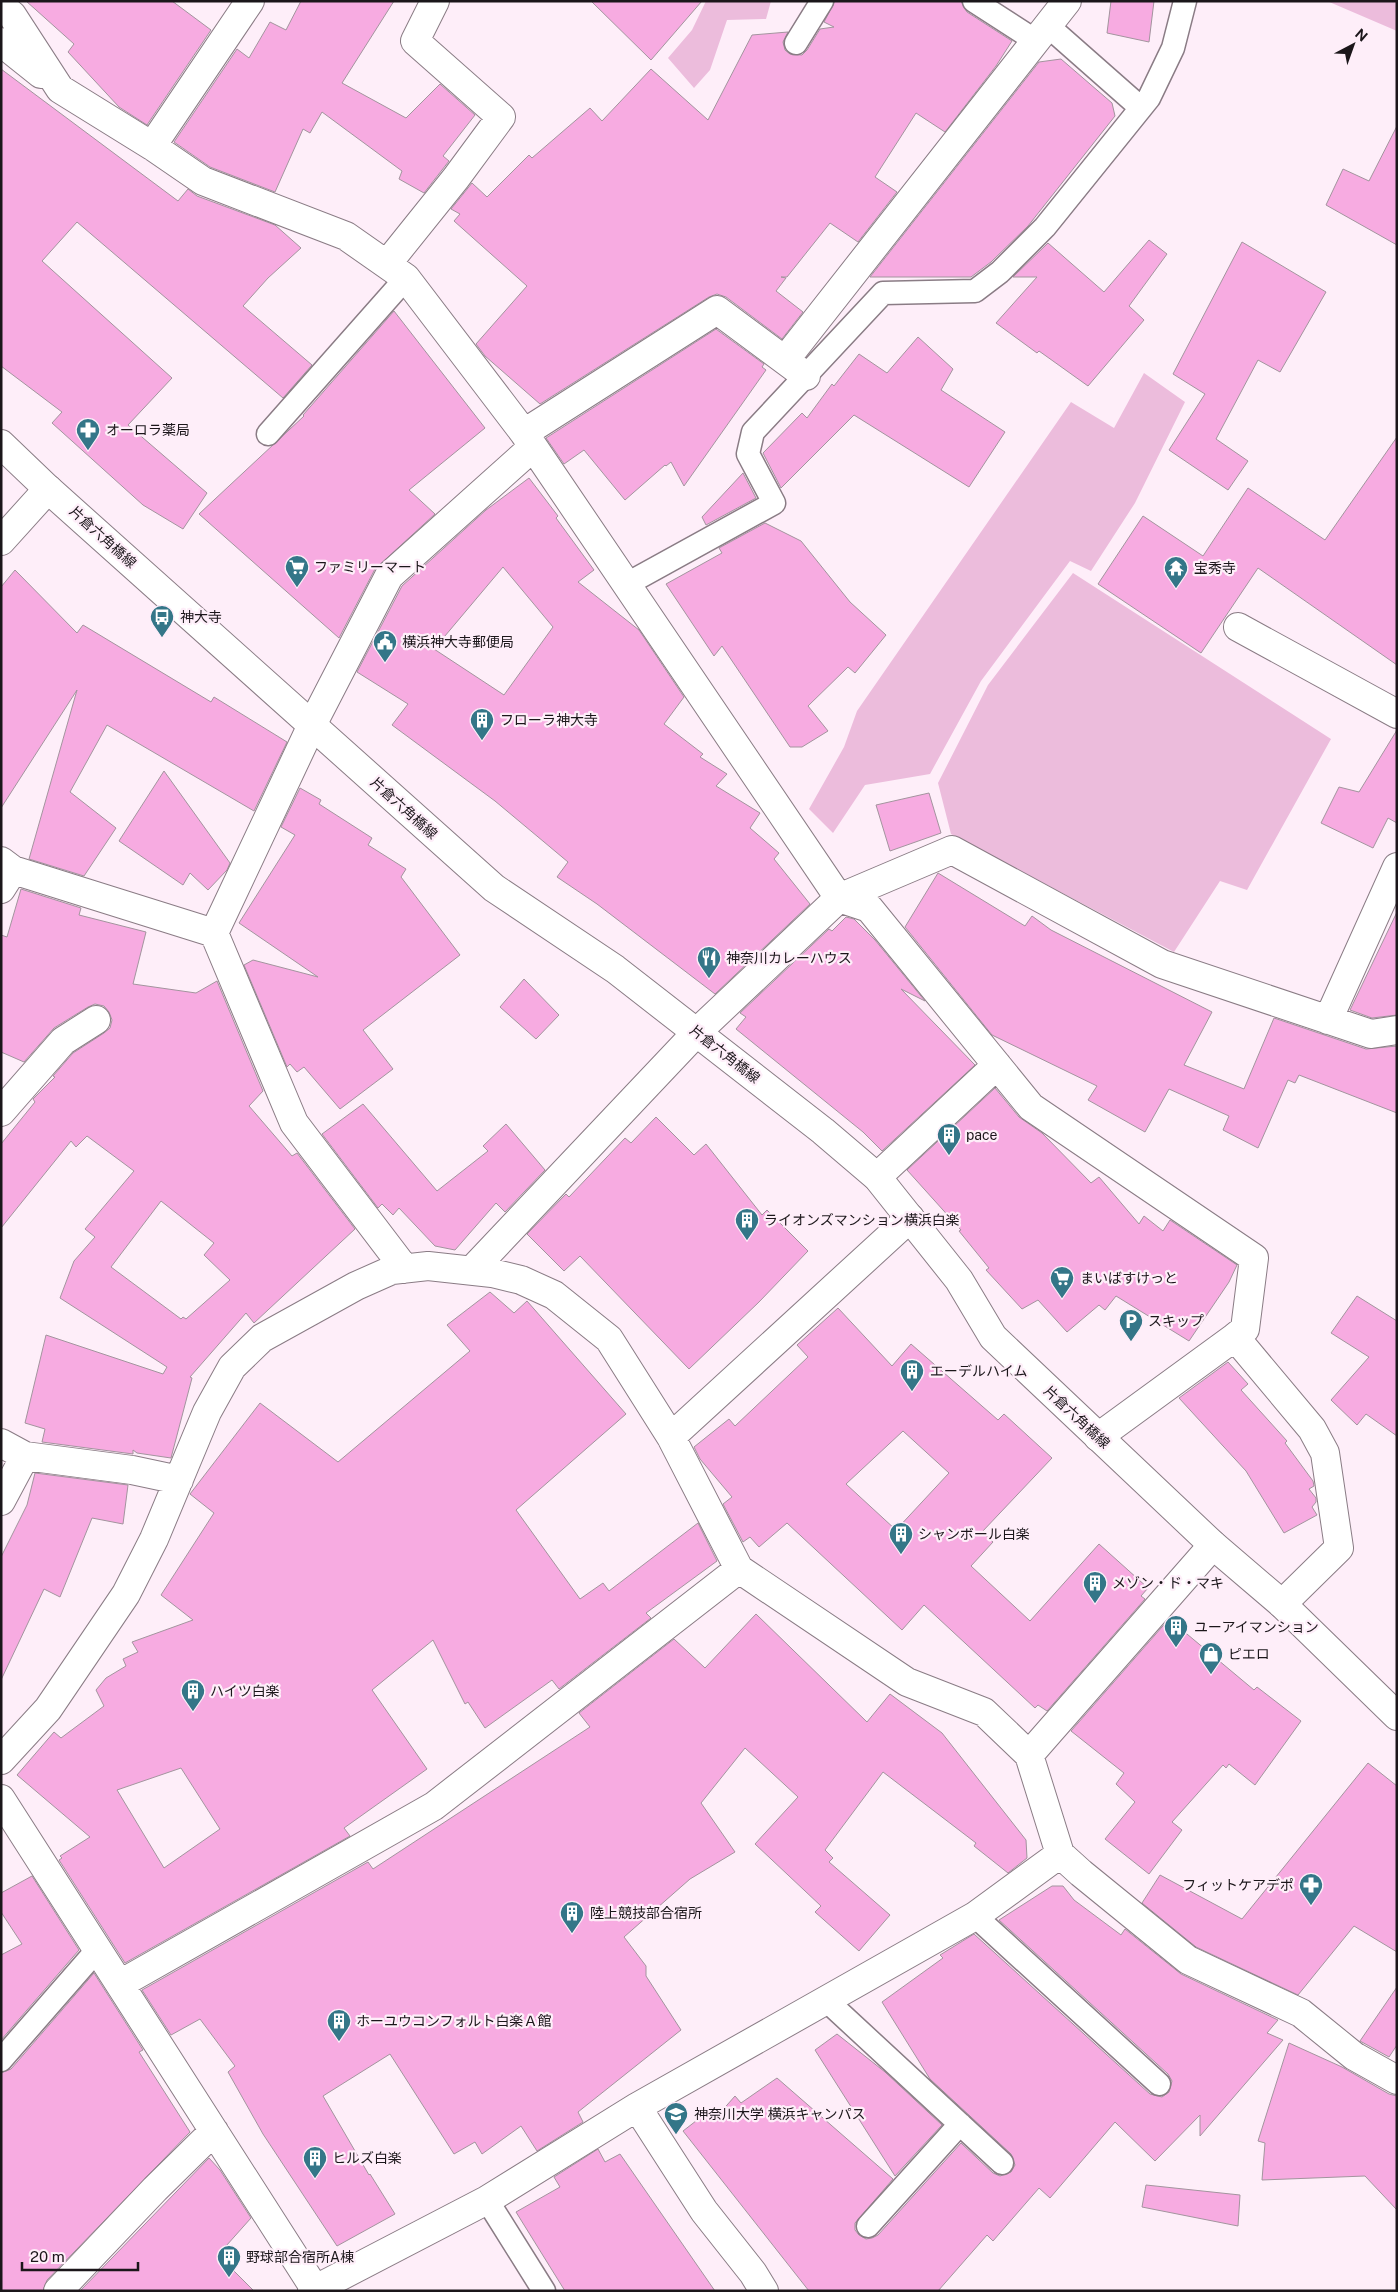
<svg xmlns="http://www.w3.org/2000/svg" width="1398" height="2292" viewBox="0 0 1398 2292" font-family="'Public Sans','Noto Sans JP',sans-serif">
	<style>
		.green { fill: #ecbcdc }
		.building { fill: #f7abe1; stroke: #a3949e; fill-rule: evenodd }
		.lines { fill: none; stroke-linecap: round; stroke-linejoin: round }
		.lane-casing { stroke: #8a7c85; stroke-width: 25 }
		.street-casing { stroke: #8a7c85; stroke-width: 30 }
		.secondary-casing { stroke: #8a7c85; stroke-width: 30 }
		.lane { stroke: #fff; stroke-width: 22 }
		.street { stroke: #fff; stroke-width: 28 }
		.secondary { stroke: #fff; stroke-width: 28 }
		.labels { text-anchor: middle; dominant-baseline: central; stroke-width: 4.5; stroke-linejoin: round; paint-order: stroke }
		.poi-label { font-size: 14px; fill: #1b161a; stroke: #feeef9; text-anchor: start }
		.street-label { font-size: 14px; fill: #1b161a; stroke: #feeef9 }
	</style>
	<rect width="100%" height="100%" fill="#feeef9"/>
	<path class="green" d="M706,1H771L766,19L727,20L710,70L694,88L668,58L692,30Z
		M1327,1H1397V31Z
		M1144,373L1185,402L1135,503L1091,571L1070,561L981,681L930,774L865,785L833,833L809,809L844,747L857,711L1071,402L1114,428Z
		M1073,573L1331,739L1247,890L1220,881L1174,952L951,834L938,783L988,685Z"/>
	<path class="building" d="M26,1H172L211,30L147,125L119,107L68,52L74,44Z
		M301,1H394L342,83L406,118L440,84L475,115L443,156L449,161L424,193L399,179L402,171L322,112L310,133L303,129L275,192L210,167L174,142L237,49L249,58L270,22L286,30Z
		M591,1H702L651,60Z
		M835,1H961L967,12L1012,41L996,66L945,132L916,113L875,177L897,192L858,242L830,223L787,277H781L786,278L776,291L803,312L782,339L726,297L717,294L709,297L540,404L485,356L476,344L527,286L454,221L460,214L451,209L472,183L487,197L529,155L532,158L590,108L602,121L651,69L708,120L752,35L788,32L783,42L785,50L790,54L802,55L807,50L820,29L834,27L824,22Z
		M1111,1H1154L1149,42L1107,33Z
		M1061,59L1112,103L1115,116L1028,226L991,262L971,277H870L1039,62Z
		M1,69L178,201L188,189L197,196L275,225L301,248L268,278L243,306L312,365L283,398L77,222L42,261L172,378L128,425L207,493L183,529L143,505L52,423L62,412L1,366Z
		M1397,126V245L1326,205L1343,169L1369,181Z
		M1149,240L1167,254L1129,306L1144,320L1088,386L1039,351L1037,353L996,323L1037,277H1013L1048,243L1104,292Z
		M1242,242L1326,292L1280,372L1258,360L1216,439L1248,461L1228,490L1169,450L1205,394L1173,374Z
		M394,311L485,428L409,490L435,514L375,569L339,638L199,514L304,416L303,415Z
		M716,329L764,364L762,367L766,370L684,486L671,462L666,466L665,465L625,500L584,450L564,464L546,438Z
		M918,337L953,369L941,390L1005,432L969,487L854,415L781,488L763,453L802,413L807,418L832,384L834,386L859,354L887,373Z
		M1397,437V665L1258,568L1201,653L1098,584L1143,516L1203,556L1248,488L1325,540Z
		M743,473L756,498L706,525L702,517Z
		M529,478L558,516L556,518L594,570L578,582L639,630L684,697L664,724L703,754L700,757L727,774L716,786L760,813L750,828L779,853L774,859L810,904L715,994L597,904L557,877L568,862L495,801L392,725L408,704L357,672L402,586L486,510ZM503,567L553,627L504,695L434,649Z
		M765,523L801,541L850,602L886,635L855,673L848,667L808,706L828,731L802,747H790L722,646L714,656L666,584L722,553L719,548Z
		M15,570L77,633L83,625L211,702L214,697L287,742L254,811L107,725L70,792L116,828L84,876L29,859L77,690L1,808V587Z
		M1397,730V823L1388,818L1373,848L1321,823L1339,787L1359,792Z
		M164,771L230,863L227,870L208,890L190,873L183,885L119,841Z
		M300,788L321,800L319,804L372,838L368,845L406,869L401,877L460,955L363,1030L393,1069L340,1109L304,1067L297,1072L290,1064L287,1067L244,965L253,960L318,977L239,923L295,835L281,827Z
		M929,793L941,833L890,851L876,805Z
		M938,873L1025,926L1032,916L1051,930L1212,1012L1184,1065L1244,1089L1274,1018L1366,1049L1397,1046V1113L1299,1075L1295,1083L1288,1080L1258,1148L1223,1130L1229,1116L1169,1089L1145,1132L1088,1100L1097,1086L992,1035L905,927Z
		M21,889L81,908L79,915L146,932L133,984L196,993L217,981L263,1091L249,1106L292,1156L297,1153L355,1229L254,1323L246,1313L190,1377L192,1378L171,1458L137,1453L133,1450V1454L42,1442L45,1429L25,1423L46,1335L163,1374L167,1367L60,1298L74,1261L95,1237L85,1229L134,1171L87,1136L76,1147L71,1141L1,1228V1144L35,1102L33,1099L55,1077L53,1076L73,1053L104,1033L110,1028L112,1020L109,1012L104,1006L95,1004L88,1007L54,1028L24,1062L1,1052V935L7,937ZM161,1201L214,1243L204,1255L230,1280L186,1319L183,1317L181,1319L111,1267Z
		M1397,912V1015L1372,1018L1350,1010Z
		M846,917L854,919L875,940L925,1001L901,989L975,1065L882,1151L863,1132L736,1029L746,1017L740,1013L829,929L832,931Z
		M524,979L559,1015L536,1039L500,1007Z
		M995,1088L1019,1117L1042,1133L1091,1183L1099,1177L1139,1224L1144,1216L1163,1231L1170,1220L1237,1265L1229,1282L1189,1341L1116,1296L1105,1310L1099,1305L1067,1332L1038,1300L1022,1309L986,1270L989,1268L959,1231L961,1230L907,1170Z
		M363,1104L437,1191L488,1151L483,1146L506,1124L545,1170L505,1212L496,1203L455,1250L435,1246L399,1208L393,1215L382,1204L378,1208L322,1134Z
		M656,1117L694,1155L706,1144L762,1215L767,1210L808,1251L759,1302L689,1369L580,1256L564,1271L527,1234L566,1194L569,1197L625,1138L631,1143Z
		M490,1292L514,1313L527,1301L626,1414L516,1510L580,1599L603,1583L609,1591L698,1523L717,1561L646,1613L651,1618L559,1689L552,1680L485,1728L468,1702L465,1704L433,1640L372,1690L427,1769L344,1828L350,1836L125,1963L59,1860L62,1858L60,1856L90,1837L17,1775L54,1732L61,1738L104,1706L96,1690L106,1678L126,1666L123,1659L138,1652L132,1642L193,1620L161,1595L214,1513L190,1494L260,1403L338,1462L470,1351L447,1325ZM181,1768L220,1829L164,1868L117,1790Z
		M1357,1296L1397,1321V1436L1366,1414L1357,1425L1331,1400L1369,1357L1331,1333Z
		M838,1308L892,1366L911,1344L998,1420L1004,1414L1052,1458L982,1532L993,1542L971,1566L1030,1621L1099,1544L1148,1588L1141,1596L1145,1599L1047,1711L1038,1705L1035,1708L924,1605L902,1630L787,1523L759,1547L750,1537L743,1542L723,1504L732,1497L700,1459L694,1447L729,1419L735,1426L808,1357L797,1345ZM903,1431L949,1473L896,1530L846,1484Z
		M1228,1362L1248,1384L1241,1390L1287,1441L1285,1443L1313,1481L1314,1486L1309,1489L1316,1498V1502L1312,1507L1317,1515L1284,1533L1246,1471L1179,1398Z
		M35,1473L128,1485L123,1524L92,1518L60,1597L44,1589L1,1680V1557L27,1505Z
		M756,1614L867,1722L890,1694L942,1733L1026,1840L1027,1858L1008,1873L974,1846L976,1843L883,1772L825,1850L833,1858L829,1862L890,1915L859,1951L815,1912L821,1906L755,1844L798,1797L745,1748L701,1803L735,1852L690,1879L624,1937L646,1966V1976L681,2030L578,2112L583,2122L537,2151L521,2126L482,2154L475,2142L454,2154L390,2054L323,2096L369,2175L370,2174L395,2214L337,2246L263,2134L228,2072L235,2066L200,2019L171,2035L142,1990L368,1862L373,1869L590,1727L579,1713L674,1639L705,1668Z
		M1169,1619L1254,1690L1257,1687L1301,1721L1255,1785L1229,1764L1226,1768L1223,1765L1172,1822L1182,1830L1149,1874L1105,1839L1135,1802L1116,1784L1124,1773L1071,1731Z
		M1368,1763L1397,1786V1952L1354,1926L1298,1995L1196,1947L1142,1903L1160,1875L1242,1919Z
		M32,1876L79,1950L1,2040V1955L22,1944L1,1912V1893Z
		M1052,1886H1063L1074,1900L1121,1935L1125,1929L1181,1974L1278,2020L1267,2033L1283,2040L1200,2136V2115L1155,2161L1115,2122L1050,2198L1039,2188L993,2241L987,2235L938,2291H809L683,2131L714,2107L720,2113L735,2096L741,2103L777,2078L893,2179L855,2223V2230L859,2235L866,2239L872,2238L878,2235L961,2143L993,2173L1000,2176L1011,2172L1015,2165L1011,2154L930,2079L882,2002L943,1958L940,1955L974,1934L1150,2094L1162,2097L1169,2092L1172,2081L1168,2074L999,1920Z
		M94,1973L143,2050L139,2052L190,2132L47,2280L43,2291H1V2073L11,2069Z
		M1397,1987V2045L1389,2057L1360,2041Z
		M837,2034L885,2072L942,2125L895,2176L815,2050Z
		M1289,2043L1342,2067L1389,2094L1397,2096V2210L1365,2176L1262,2180L1265,2143L1258,2141Z
		M598,2149L605,2162L620,2154L715,2291H565L516,2212L560,2187L554,2177Z
		M209,2158L220,2170L251,2218L218,2255L254,2291H80Z
		M1146,2185L1240,2195L1238,2226L1142,2207Z"/>
	<g class="lines">
		<g class="lane-casing">
			<path id="lane" d="M974,1L1036,41
				M1048,26L1141,108
				M796,43L822,1
				M268,434L406,278
				M627,584L774,503L748,454L753,432L883,293L975,291L1000,272L1045,227L1149,98L1173,48L1185,1
				M975,1916L1159,2084
				M827,2001L1002,2163
				M1,2060L97,1950
				M487,2200L544,2291
				M868,2226L960,2124"/>
		</g>
		<g class="street-casing">
			<path id="street" d="M1,6L12,15L60,89L152,146L203,181L346,236L406,278L524,433L839,898L869,908L1031,1107L1254,1258L1245,1329L1235,1337L1312,1429L1325,1453L1339,1548L1282,1604
				M1,42L41,74
				M152,146L250,1
				M387,264L456,178L501,117L415,41L435,1
				M785,360L1067,1
				M524,433L717,310L806,376
				M1,541L48,489
				M1238,627L1397,714
				M1,861L13,870L214,933L294,1123L405,1269
				M1,889L13,870
				M214,933L312,725L389,576L533,447
				M1328,1020L1397,867
				M1,1112L63,1041L96,1020
				M877,1177L997,1065
				M472,1270L697,1032L839,898L952,850L1162,964L1371,1034L1397,1030
				M671,1437L910,1218
				M1098,1437L1235,1337
				M1,1443L25,1456
				M1,1501L25,1456L132,1470L179,1480
				M1029,1755L1213,1545
				M1,1760L48,1709L126,1594L154,1539L207,1412L232,1367L262,1338L356,1286L392,1270L428,1266L492,1273L521,1280L554,1295L609,1339L671,1437L739,1569L907,1682L984,1712L1029,1755L1060,1854L1081,1873L1188,1960L1301,2013L1354,2056L1397,2080
				M1,1799L315,2289
				M120,1984L434,1806L739,1569
				M637,2107L704,2211L753,2273L764,2291
				M58,2291L155,2189L214,2131
				M312,2291L487,2200L637,2107L975,1916L1060,1854"/>
		</g>
		<g class="secondary-casing">
			<path id="secondary" d="M1,444L48,489L494,888L615,969L823,1131L877,1177L959,1280L993,1337L1213,1545L1282,1604L1397,1716"/>
		</g>
		<use href="#lane" class="lane"/>
		<use href="#street" class="street"/>
		<use href="#secondary" class="secondary"/>
	</g>
	<defs>
		<g id="pharmacy-pin" transform="scale(1.25)"><path d="M0 17L-7.5 6A9.5 9.5 0 1 1 7.5 6Z" fill="#347688" stroke="#feeef9"/><path d="M-2-6h4v4h4v4h-4v4h-4v-4h-4v-4h4Z" fill="#fff"/></g>
		<g id="supermarket-pin" transform="scale(1.25)"><path d="M0 17L-7.5 6A9.5 9.5 0 1 1 7.5 6Z" fill="#347688" stroke="#feeef9"/><path d="M-6-5.5h2.5l.6 2H6L4.5 2H-2.5L-4.4-4H-6ZM-1.5 3.2a1.3 1.3 0 1 0 .1 0ZM3 3.2a1.3 1.3 0 1 0 .1 0Z" fill="#fff"/></g>
		<g id="temple-pin" transform="scale(1.25)"><path d="M0 17L-7.5 6A9.5 9.5 0 1 1 7.5 6Z" fill="#347688" stroke="#feeef9"/><path d="M0-6L5-2H3V0L6.5 2.5H4V6H1.5V3h-3V6H-4V2.5H-6.5L-3 0V-2H-5Z" fill="#fff"/></g>
		<g id="bus-pin" transform="scale(1.25)"><path d="M0 17L-7.5 6A9.5 9.5 0 1 1 7.5 6Z" fill="#347688" stroke="#feeef9"/><path d="M-5-6H5V4H4V6H2V4H-2V6H-4V4H-5ZM-3.5-4V0h7V-4ZM-3.5 1.2v1.5H-2V1.2ZM2 1.2v1.5H3.5V1.2Z" fill="#fff"/></g>
		<g id="civic-pin" transform="scale(1.25)"><path d="M0 17L-7.5 6A9.5 9.5 0 1 1 7.5 6Z" fill="#347688" stroke="#feeef9"/><path d="M-.6-6.5H3V-4.5H.6V-3L4-1V1h2V6H-6V1h2V-1L-.6-3ZM-1.2 2.5V6h2.4V2.5Z" fill="#fff"/></g>
		<g id="building-pin" transform="scale(1.25)"><path d="M0 17L-7.5 6A9.5 9.5 0 1 1 7.5 6Z" fill="#347688" stroke="#feeef9"/><path d="M-4-6H4V6H1V3H-1V6H-4ZM-2.5-4.3h1.7v1.8h-1.7ZM.8-4.3h1.7v1.8H.8ZM-2.5-1h1.7V.8h-1.7ZM.8-1h1.7V.8H.8Z" fill="#fff"/></g>
		<g id="restaurant-pin" transform="scale(1.25)"><path d="M0 17L-7.5 6A9.5 9.5 0 1 1 7.5 6Z" fill="#347688" stroke="#feeef9"/><path d="M-5-6h1v4h1v-4h1v4h1v-4h1v5L-1.5 .5V6h-2V.5L-5-1ZM5-6V6H3V1.5H1.5Q1.5-4 5-6Z" fill="#fff"/></g>
		<g id="parking-pin" transform="scale(1.25)"><path d="M0 17L-7.5 6A9.5 9.5 0 1 1 7.5 6Z" fill="#347688" stroke="#feeef9"/><path d="M-3.5-5.5H1a3.5 3.5 0 0 1 0 7H-1V5.5H-3.5ZM-1-3.4V-.6H.8a1.4 1.4 0 0 0 0-2.8Z" fill="#fff"/></g>
		<g id="shop-pin" transform="scale(1.25)"><path d="M0 17L-7.5 6A9.5 9.5 0 1 1 7.5 6Z" fill="#347688" stroke="#feeef9"/><path d="M-5-2.5h2.3a2.7 3.5 0 0 1 5.4 0H5L5.5 6h-11ZM-1.5-2.5h3a1.5 2.3 0 0 0-3 0Z" fill="#fff"/></g>
		<g id="university-pin" transform="scale(1.25)"><path d="M0 17L-7.5 6A9.5 9.5 0 1 1 7.5 6Z" fill="#347688" stroke="#feeef9"/><path d="M0-5L7-2L0 1L-7-2ZM-4 1L0 2.5L4 1V4Q0 6-4 4Z" fill="#fff"/></g>
	</defs>
	<g fill-rule="evenodd">
		<use href="#pharmacy-pin" x="88" y="430"/>
		<use href="#supermarket-pin" x="297" y="567"/>
		<use href="#temple-pin" x="1176" y="568"/>
		<use href="#bus-pin" x="162" y="617"/>
		<use href="#civic-pin" x="385" y="642"/>
		<use href="#building-pin" x="482" y="720"/>
		<use href="#restaurant-pin" x="709" y="958"/>
		<use href="#building-pin" x="949" y="1135"/>
		<use href="#building-pin" x="747" y="1220"/>
		<use href="#supermarket-pin" x="1062" y="1278"/>
		<use href="#parking-pin" x="1131" y="1321"/>
		<use href="#building-pin" x="912" y="1371"/>
		<use href="#building-pin" x="901" y="1534"/>
		<use href="#building-pin" x="1095" y="1583"/>
		<use href="#building-pin" x="1176" y="1627"/>
		<use href="#shop-pin" x="1211" y="1654"/>
		<use href="#building-pin" x="193" y="1691"/>
		<use href="#pharmacy-pin" x="1311" y="1885"/>
		<use href="#building-pin" x="572" y="1913"/>
		<use href="#building-pin" x="339" y="2021"/>
		<use href="#university-pin" x="676" y="2114"/>
		<use href="#building-pin" x="315" y="2158"/>
		<use href="#building-pin" x="229" y="2257"/>
	</g>
	<g class="labels">
		<g class="poi-label">
			<text x="106" y="430">オーロラ薬局</text>
			<text x="314" y="567">ファミリーマート</text>
			<text x="1194" y="568">宝秀寺</text>
			<text x="180" y="617">神大寺</text>
			<text x="402" y="642">横浜神大寺郵便局</text>
			<text x="500" y="720">フローラ神大寺</text>
			<text x="726" y="958">神奈川カレーハウス</text>
			<text x="966" y="1135">pace</text>
			<text x="764" y="1220">ライオンズマンション横浜白楽</text>
			<text x="1080" y="1278">まいばすけっと</text>
			<text x="1148" y="1321">スキップ</text>
			<text x="930" y="1371">エーデルハイム</text>
			<text x="918" y="1534">シャンボール白楽</text>
			<text x="1112" y="1583">メゾン・ド・マキ</text>
			<text x="1194" y="1627">ユーアイマンション</text>
			<text x="1228" y="1654">ピエロ</text>
			<text x="210" y="1691">ハイツ白楽</text>
			<text x="1294" y="1885" text-anchor="end">フィットケアデポ</text>
			<text x="590" y="1913">陸上競技部合宿所</text>
			<text x="356" y="2021">ホーユウコンフォルト白楽Ａ館</text>
			<text x="694" y="2114">神奈川大学 横浜キャンパス</text>
			<text x="332" y="2158">ヒルズ白楽</text>
			<text x="246" y="2257">野球部合宿所A棟</text>
		</g>
		<g class="street-label">
			<text transform="translate(103 537) rotate(42)">片倉六角橋線</text>
			<text transform="translate(404 808) rotate(42)">片倉六角橋線</text>
			<text transform="translate(725 1054) rotate(38)">片倉六角橋線</text>
			<text transform="translate(1077 1417) rotate(43)">片倉六角橋線</text>
		</g>
	</g>
	<rect width="1398" height="2292" fill="none" stroke="#1b161a" stroke-width="5"/>
	<g transform="translate(1353 45) rotate(41)" stroke="#feeef9" stroke-width="4" paint-order="stroke">
	<path d="M0-4L9 19L0 12L-9 19Z" fill="#1b161a"/>
	<text y="-8" font-size="14" font-weight="bold" text-anchor="middle" fill="#1b161a">N</text>
	</g>
	<path d="M22 2262v8h116v-8" fill="none" stroke="#1b161a" stroke-width="2.5"/>
	<text x="30" y="2262" font-size="15" fill="#1b161a" stroke="#feeef9" stroke-width="4" paint-order="stroke">20 m</text>
</svg>
